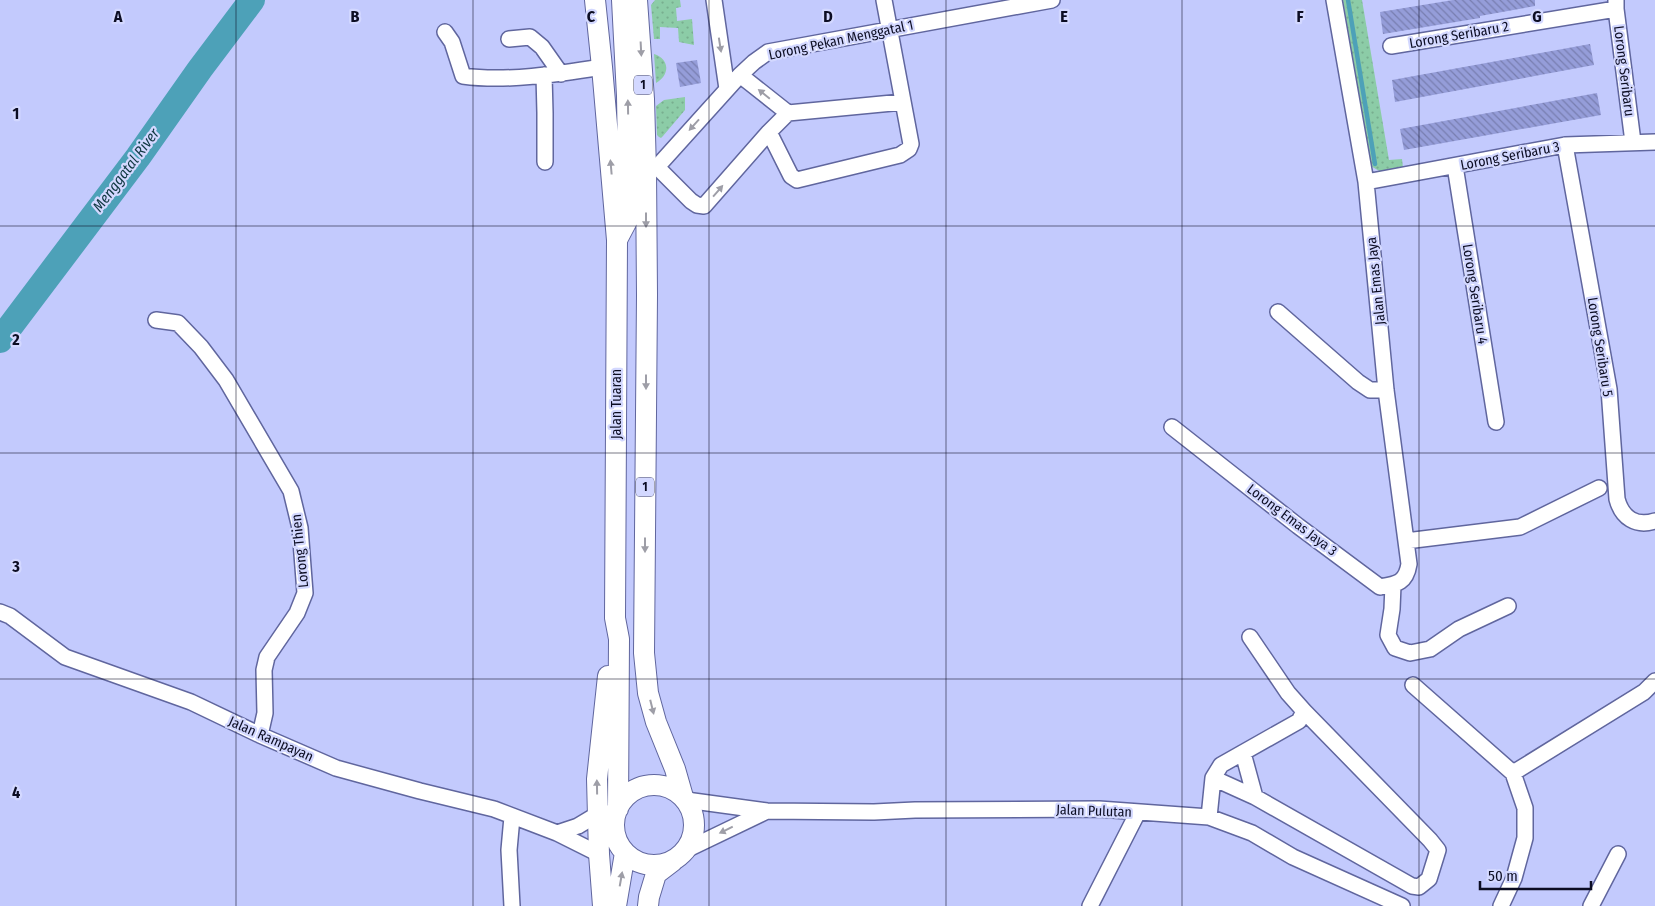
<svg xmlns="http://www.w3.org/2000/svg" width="1655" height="906" viewBox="0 0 1655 906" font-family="'Fira Sans Condensed',sans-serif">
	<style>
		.grass { fill: url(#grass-dots) }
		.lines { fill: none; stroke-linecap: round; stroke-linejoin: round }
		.stream { stroke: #4da1b8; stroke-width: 4.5 }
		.river { stroke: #4da1b8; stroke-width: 26 }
		.building { fill: url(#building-back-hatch) }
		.minor-casing { stroke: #60669e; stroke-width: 18 }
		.major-casing { stroke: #60669e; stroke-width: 22 }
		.minor { stroke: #fff; stroke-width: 15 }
		.major { stroke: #fff; stroke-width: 20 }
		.oneway { fill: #9e9ea7 }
		.grid { fill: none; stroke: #0c0d23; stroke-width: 1; stroke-opacity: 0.55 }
		.labels { text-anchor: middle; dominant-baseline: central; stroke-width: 4.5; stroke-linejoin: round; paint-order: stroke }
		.shield { fill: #d3d8ff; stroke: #484a65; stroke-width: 1 }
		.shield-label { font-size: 12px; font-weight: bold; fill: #0c0d23 }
		.street-label { font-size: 14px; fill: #0c0d23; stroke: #d3d8ff }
		.water-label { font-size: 15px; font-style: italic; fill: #0f3741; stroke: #d3d8ff }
		.grid-label { font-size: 16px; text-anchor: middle; font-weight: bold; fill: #0c0d23; stroke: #d3d8ff; stroke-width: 4.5; stroke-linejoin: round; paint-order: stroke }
	</style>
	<defs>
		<pattern id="grass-dots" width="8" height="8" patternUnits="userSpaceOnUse" patternTransform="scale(1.25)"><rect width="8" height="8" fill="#8ccca7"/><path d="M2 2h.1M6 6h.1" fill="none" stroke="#78ae8f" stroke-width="1.8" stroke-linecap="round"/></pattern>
		<pattern id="building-back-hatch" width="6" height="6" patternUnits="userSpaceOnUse" patternTransform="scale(1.25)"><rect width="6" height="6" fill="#959dd9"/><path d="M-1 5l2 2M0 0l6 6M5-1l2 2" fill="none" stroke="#787eb0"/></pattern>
	</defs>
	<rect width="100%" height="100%" fill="#c3cafd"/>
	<path class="grass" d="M655,0H680L681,7L676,8L677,21L692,19L694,45L679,42L678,28L660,27V39H654L651,5Z
		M1343,0H1362L1389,160L1402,159L1403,168L1381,172L1369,165Z
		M654,54C670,59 670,75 656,83Z
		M685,97V110L663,136L661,138L659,137L657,135L656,106L664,100Z"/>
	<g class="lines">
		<path class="stream" d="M1348,0L1375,164"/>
		<path class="river" d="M0,340L138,157L200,69L252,0"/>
	</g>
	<path class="building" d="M1453,0H1535V6L1480,16V18L1383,34L1380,12Z
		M1590,44L1594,65L1395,102L1392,80Z
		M697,60L701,83L680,87L676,63Z
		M1597,93L1601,115L1404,150L1400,129Z"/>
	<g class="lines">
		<g class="minor-casing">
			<path id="minor" d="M714,0L727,89
				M1616,0V9L1633,142
				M445,32L452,42L463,76C506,82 558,74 602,67
				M509,39L530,37L542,47L561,74
				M1391,46L1616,9
				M544,75L545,113V162
				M740,75L788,113
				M769,132L791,176L797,180L900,155L909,149L911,144L884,0
				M1565,145L1609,389L1617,499C1622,518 1636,527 1655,521
				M1455,166L1496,422
				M657,167L691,201L697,205L704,206L769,132L788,113L903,102
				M646,171L657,167L740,75L754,62L768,52L1052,0
				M1366,182L1565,145L1655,142
				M1278,312L1358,382L1370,390H1386
				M156,320L178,323L201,347L226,380L291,491L300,528L305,593L297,613L267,657L264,670L265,713L260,735
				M1172,427L1298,526L1380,587C1397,584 1406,583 1409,564L1386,390L1366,182L1334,0
				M1406,541L1520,527L1599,488
				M1393,585L1392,609L1388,635L1395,648L1410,653L1430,649L1459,629L1508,606
				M0,612L10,616L65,657L191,702L260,735L336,768L420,791L494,809L557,833L599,854
				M1413,685L1513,773L1525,808V838L1514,878L1501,906
				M1243,753L1255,797L1412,886L1419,887L1429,879L1438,850L1430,840L1304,711
				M1513,773L1644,692L1655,681
				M1213,778L1255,797
				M686,800L767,811L874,812L915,810L1099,809L1209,817L1252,833L1293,857L1402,906
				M1209,817L1213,778L1221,765L1299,721L1304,711L1288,693L1250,637
				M557,833L578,826L598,814
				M686,850L767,811
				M512,906L509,850L512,817
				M1090,906L1138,812
				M1591,906L1618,854"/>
		</g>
		<g class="major-casing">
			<path id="major" d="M595,0L602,67L617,240L615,618L619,639L618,809
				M637,0L644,99L646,171L647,295L644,653L648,693L656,722L675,769L683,797
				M618,238L629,217L627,96L622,0
				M614 825a40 40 0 1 1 80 0a40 40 0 1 1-80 0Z
				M603,906L599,854L597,779L608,676
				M616,906L625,853
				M648,906L649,897L656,874L673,861"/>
		</g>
		<use href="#minor" class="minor"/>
		<use href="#major" class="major"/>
	</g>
	<defs><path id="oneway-solid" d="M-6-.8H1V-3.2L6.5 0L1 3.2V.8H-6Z" transform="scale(1.25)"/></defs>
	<g class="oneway">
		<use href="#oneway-solid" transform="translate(720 45) rotate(81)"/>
		<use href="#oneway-solid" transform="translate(641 49) rotate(87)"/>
		<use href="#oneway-solid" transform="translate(764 94) rotate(-141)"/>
		<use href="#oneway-solid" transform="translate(628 107) rotate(-91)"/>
		<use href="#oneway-solid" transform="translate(694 125) rotate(132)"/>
		<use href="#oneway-solid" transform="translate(611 167) rotate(-95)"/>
		<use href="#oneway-solid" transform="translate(718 191) rotate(-49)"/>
		<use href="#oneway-solid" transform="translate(646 220) rotate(90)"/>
		<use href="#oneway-solid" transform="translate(646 382) rotate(90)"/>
		<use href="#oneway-solid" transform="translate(645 545) rotate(90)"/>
		<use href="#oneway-solid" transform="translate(652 707) rotate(76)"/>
		<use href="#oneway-solid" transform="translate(597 787) rotate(-91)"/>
		<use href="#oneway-solid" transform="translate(726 830) rotate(154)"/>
		<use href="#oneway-solid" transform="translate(621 879) rotate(-80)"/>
	</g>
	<path class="grid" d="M236,0V906M473,0V906M709,0V906M946,0V906M1182,0V906M1419,0V906M0,226H1655M0,453H1655M0,679H1655"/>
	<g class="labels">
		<g class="shield">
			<rect x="634" y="75.5" width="18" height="19" rx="4"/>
			<rect x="636" y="477.5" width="18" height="19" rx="4"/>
		</g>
		<g class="shield-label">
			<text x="643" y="85">1</text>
			<text x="645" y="487">1</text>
		</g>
		<g class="street-label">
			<text transform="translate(1459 35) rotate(-10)">Lorong Seribaru 2</text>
			<text transform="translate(841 40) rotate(-12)">Lorong Pekan Menggatal 1</text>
			<text transform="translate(1624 71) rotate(83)">Lorong Seribaru</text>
			<text transform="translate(1510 156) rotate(-11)">Lorong Seribaru 3</text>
			<text transform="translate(1376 281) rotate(-96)">Jalan Emas Jaya</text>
			<text transform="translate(1475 294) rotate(81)">Lorong Seribaru 4</text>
			<text transform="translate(1600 347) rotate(81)">Lorong Seribaru 5</text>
			<text transform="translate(616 404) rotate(-90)">Jalan Tuaran</text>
			<text transform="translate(1292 520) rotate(37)">Lorong Emas Jaya 3</text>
			<text transform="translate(300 551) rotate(-96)">Lorong Thien</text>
			<text transform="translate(271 739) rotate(24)">Jalan Rampayan</text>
			<text transform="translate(1094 811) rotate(2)">Jalan Pulutan</text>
		</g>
		<g class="water-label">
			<text transform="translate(126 170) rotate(-53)">Menggatal River</text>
		</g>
	</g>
	<g class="grid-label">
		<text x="118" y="22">A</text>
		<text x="355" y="22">B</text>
		<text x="591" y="22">C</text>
		<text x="828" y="22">D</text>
		<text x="1064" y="22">E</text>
		<text x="1300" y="22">F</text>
		<text x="1537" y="22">G</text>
		<text x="16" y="119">1</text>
		<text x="16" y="345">2</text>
		<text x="16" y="572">3</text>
		<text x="16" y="798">4</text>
	</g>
	<path d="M1480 881v8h111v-8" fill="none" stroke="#0c0d23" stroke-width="2.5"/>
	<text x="1488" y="881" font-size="15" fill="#0c0d23" stroke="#d3d8ff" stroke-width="4" paint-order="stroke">50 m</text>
</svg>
